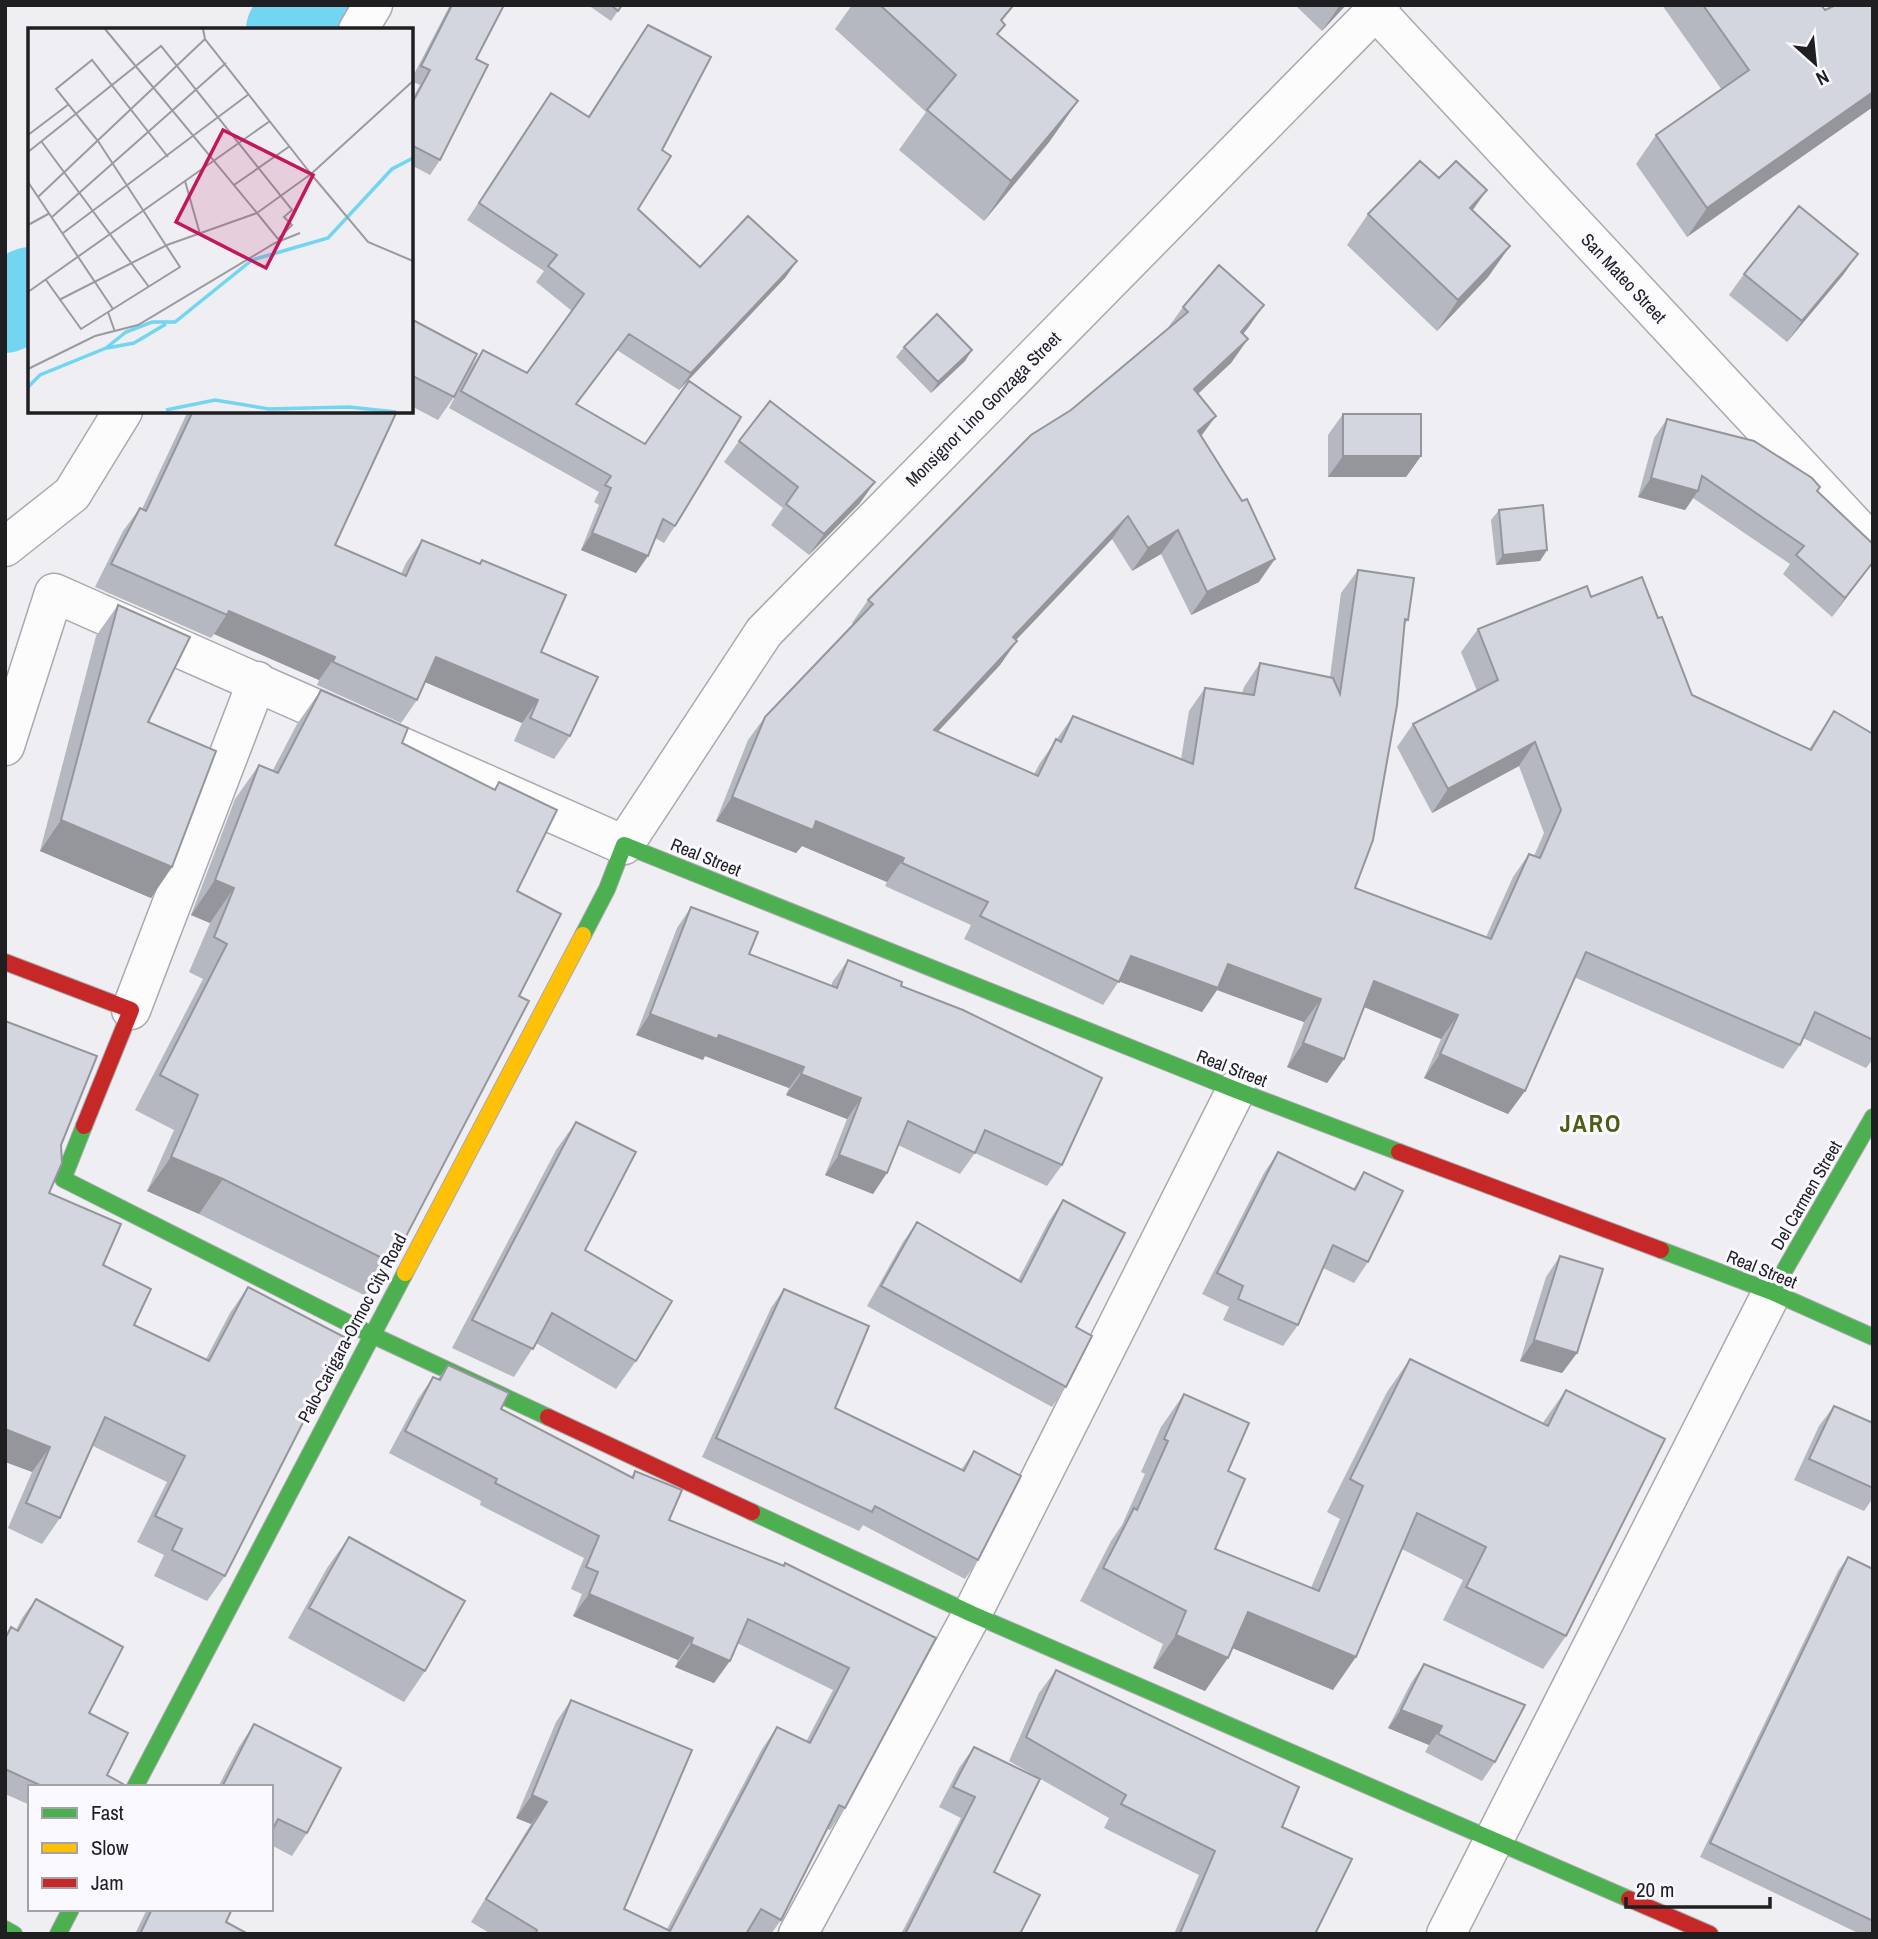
<svg xmlns="http://www.w3.org/2000/svg" width="1878" height="1939" viewBox="0 0 1878 1939" font-family="'Archivo Narrow',sans-serif">
	<style>
		.lines { fill: none; stroke-linecap: round; stroke-linejoin: round }
		.river { stroke: #72d5f1; stroke-width: 86 }
		.street-casing { stroke: #aaaaae; stroke-width: 41 }
		.fast-casing { stroke: #aaaaae; stroke-width: 18 }
		.slow-casing { stroke: #aaaaae; stroke-width: 18 }
		.jam-casing { stroke: #aaaaae; stroke-width: 18 }
		.street { stroke: #fcfcfd; stroke-width: 38 }
		.fast { stroke: #4caf50; stroke-width: 16 }
		.slow { stroke: #ffc107; stroke-width: 16 }
		.jam { stroke: #c62828; stroke-width: 16 }
		.wall { fill: #b5b8c0 }
		.shaded-wall { fill: #94969c }
		.building { fill: #d3d6df; stroke: #94969c; stroke-width: 2 }
		.labels { text-anchor: middle; dominant-baseline: central; stroke-width: 6; stroke-linejoin: round; paint-order: stroke }
		.street-label { font-size: 18px; fill: #1f1f22; stroke: #f9f9ff }
		.district-label { font-size: 24px; font-weight: bold; letter-spacing: 2px; fill: #4c5e12; stroke: #f9f9ff }
		.inset-river { fill: none; stroke: #72d5f1; stroke-width: 3.5 }
		.inset-road { fill: none; stroke: #9b9b9f; stroke-width: 2 }
		.view { fill: #c2185b; fill-opacity: 0.15; stroke: #c2185b; stroke-width: 3.5 }
		.inset-edge { fill: none; stroke: #1f1f22; stroke-width: 3.5 }
	</style>
	<rect width="100%" height="100%" fill="#eeeef3"/>
	<g class="lines">
		<path class="river" d="M289,30L308,5
			M5,310L30,290"/>
		<g class="street-casing">
			<path id="street" d="M1376,11L1873,545
				M358,30L373,5
				M5,547L72,494L123,411
				M5,746L54,593L624,845L764,632L1381,5
				M131,1010L257,681
				M798,1934L972,1614L1236,1090
				M1446,1934L1772,1292"/>
		</g>
		<g class="fast-casing">
			<path id="fast" d="M583,935L607,889L624,845L1236,1090L1399,1152
				M84,1126L63,1179L370,1334L548,1417
				M1661,1250L1772,1292L1873,1337
				M1772,1292L1873,1117
				M752,1512L972,1614L1629,1899
				M135,1787L405,1273
				M5,1929L14,1934
				M58,1934L71,1909"/>
		</g>
		<g class="slow-casing">
			<path id="slow" d="M405,1273L583,935"/>
		</g>
		<g class="jam-casing">
			<path id="jam" d="M5,962L131,1010L84,1126
				M1399,1152L1661,1250
				M548,1417L752,1512
				M1629,1899L1710,1934"/>
		</g>
		<use href="#street" class="street"/>
		<use href="#fast" class="fast"/>
		<use href="#slow" class="slow"/>
		<use href="#jam" class="jam"/>
	</g>
	<path class="wall" d="M450,5H504L476,59L440,160L430,175L411,165V101L420,85L411,81V80Z
		M588,5H622L611,21Z
		M852,5H1011L1012,7L1002,21L998,35L1050,141L984,221L899,150L926,112L835,29Z
		M1295,5H1346L1322,31Z
		M1662,5H1821L1825,10L1873,5L1687,237L1636,164L1656,135L1722,90Z
		M648,25L662,150L638,209L700,267L797,261L785,278L679,390L617,350L577,404L675,526L664,543L655,538L648,556L636,573L581,550L599,505L594,502L599,492L449,408L471,367L483,350L527,373L572,311L536,282L544,271L467,220L551,93L588,117Z
		M1473,210L1510,246L1488,277L1437,331L1347,245L1368,214Z
		M1858,254L1843,275L1787,342L1729,295L1744,274Z
		M1264,305L1243,334L1248,339L1231,363L1198,394L1201,436L1259,582L1191,615L1161,554L1132,571L1112,539L1016,640L1000,665L938,731L1034,774L1040,763L1073,716L1181,759L1189,711L1205,688L1242,693L1244,687L1260,663L1330,677L1341,593L1358,570L1408,620L1404,625L1355,888L1486,937L1513,877L1529,854L1534,856L1544,833L1519,766L1432,813L1397,747L1413,724L1477,691L1461,652L1478,629L1591,597L1658,618L1692,695L1809,749L1834,711L1873,734V1059L1866,1068L1803,1038L1800,1045L1783,1069L1574,977L1525,1091L1508,1114L1424,1078L1441,1039L1364,1007L1344,1059L1327,1083L1287,1067L1304,1022L1217,990L1202,1012L1119,981L1103,1005L964,939L971,925L885,886L887,882L802,846L796,853L716,821L748,740L765,717L853,624L852,623L868,600L1071,410L1167,329L1183,307Z
		M411,319L454,397L438,420L411,406Z
		M904,347L972,350L965,361L931,393L896,357Z
		M188,411H397L335,545L401,574L406,563L422,540L479,564L482,560L541,652L570,736L554,759L514,741L522,723L425,682L417,700L401,723L317,685L319,680L214,634L211,638L95,587L123,531L140,508L142,509Z
		M1343,414L1421,456L1406,477H1328V435Z
		M1667,419L1817,491L1873,562L1832,617L1783,574L1790,564L1693,498L1685,510L1638,497L1654,438Z
		M739,441L860,503L809,555L771,525L783,508L724,462Z
		M1499,510L1547,550L1540,561L1496,565L1491,520Z
		M118,605L148,722L172,867L151,898L40,851L96,636Z
		M321,690L402,743L494,790L499,782L517,891L519,996L392,1263L368,1297L199,1214L147,1191L174,1130L135,1110L203,979L189,972L210,923L191,915L235,799L259,765L273,770L297,724Z
		M691,907L749,954L831,986L833,981L848,960L901,986L1062,1165L1047,1186L975,1153L960,1174L898,1145L873,1194L825,1175L847,1119L786,1095L789,1088L705,1056L703,1060L636,1035L677,928Z
		M5,1021L61,1145L49,1193L103,1265L134,1325L206,1359L230,1313L248,1287L225,1576L207,1601L154,1576L164,1555L137,1542L167,1482L93,1446L60,1518L42,1544L8,1528L32,1472Z
		M576,1122L585,1250L636,1361L616,1389L536,1343L514,1377L452,1348L556,1150Z
		M1278,1152L1353,1189L1364,1172L1368,1262L1354,1283L1323,1268L1298,1325L1283,1346L1223,1320L1229,1307L1202,1294L1264,1173Z
		M1063,1200L1076,1327L1066,1387L1052,1407L867,1306L903,1242L917,1222L1018,1280L1049,1221Z
		M1560,1256L1577,1353L1562,1373L1520,1361L1546,1277Z
		M784,1289L835,1408L961,1470L974,1451L978,1560L965,1579L863,1525L859,1531L702,1457L771,1308Z
		M1410,1359L1542,1424L1566,1390V1636L1543,1669L1443,1620L1463,1580L1402,1549L1333,1690L1233,1648L1205,1691L1153,1668L1163,1644L1080,1601L1111,1541L1122,1525L1145,1474L1141,1472L1161,1427L1184,1394L1228,1471L1215,1549L1311,1588L1340,1519L1327,1512L1387,1392Z
		M448,1365L501,1409L631,1477L635,1471L669,1520L936,1638L845,1808L830,1830L827,1829L781,1920L771,1934H749L747,1933L746,1934H491L471,1922L531,1824L516,1818L556,1722L571,1700L624,1909L667,1929L762,1749L777,1727L806,1742L833,1690L737,1643L714,1683L675,1667L678,1660L573,1616L582,1594L571,1589L584,1558L480,1505L481,1501L389,1453L418,1399L433,1377L438,1379Z
		M1834,1406L1873,1423V1498L1864,1511L1794,1480L1819,1426Z
		M349,1537L425,1671L404,1702L288,1638L327,1568Z
		M1848,1557L1873,1569V1934H1860L1700,1857L1838,1571Z
		M36,1599L89,1713L107,1775L121,1787H30V1805L5,1794V1636L11,1627L16,1630L22,1618Z
		M1424,1664L1495,1762L1482,1781L1425,1752L1429,1745L1388,1728L1411,1683Z
		M1056,1670L1282,1827L1315,1934H1174L1199,1875L1104,1828L1109,1818L1009,1761L1039,1693Z
		M254,1724L307,1833L292,1856L271,1845V1787H218L239,1747Z
		M974,1747L994,1872L1020,1934H901L961,1818L939,1807L959,1768Z
		M147,1909H232L226,1922L248,1934H135Z"/>
	<path class="shaded-wall" d="M1340,5H1346L1322,31Z
		M1873,92V107L1687,237L1707,208Z
		M1078,101L1050,141L984,221L1011,181Z
		M1487,190L1465,221L1470,208Z
		M1510,246L1488,277L1437,331L1458,300Z
		M1858,254L1843,275L1787,342L1802,321Z
		M797,261L785,278L679,390L691,373Z
		M1264,305L1248,328L1225,356L1241,332Z
		M1248,339L1231,363L1177,413L1194,389Z
		M972,350L965,361L931,393L938,382Z
		M1216,416L1199,439L1198,431Z
		M1343,456H1421L1406,477H1328Z
		M1651,478L1698,491L1685,510L1638,497Z
		M875,482L860,503L809,555L824,534Z
		M1128,516L1112,539L996,661L1013,637Z
		M1178,530L1161,554L1132,571L1148,548Z
		M592,533L648,556L636,573L581,550Z
		M1547,550L1540,561L1496,565L1503,555Z
		M1275,559L1259,582L1191,615L1207,592Z
		M1873,562L1832,617L1845,598Z
		M229,611L335,657L319,680L214,634Z
		M1017,641L1000,665L918,753L934,730Z
		M436,657L538,700L522,723L420,680Z
		M1535,742L1519,766L1432,813L1448,789Z
		M732,797L816,821L904,858L887,882L802,846L796,853L716,821Z
		M61,820L172,867L151,898L40,851Z
		M215,880L234,888L210,923L191,915Z
		M1131,956L1228,964L1321,999L1304,1022L1217,990L1202,1012L1115,980Z
		M1374,981L1458,1015L1441,1039L1357,1004Z
		M650,1014L719,1035L804,1067L789,1088L705,1056L703,1060L636,1035Z
		M1303,1043L1344,1059L1327,1083L1287,1067Z
		M1440,1054L1525,1091L1508,1114L1424,1078Z
		M801,1074L861,1098L847,1119L786,1095Z
		M839,1155L887,1173L873,1194L825,1175Z
		M171,1157L223,1179L199,1214L147,1191Z
		M1534,1340L1577,1353L1562,1373L1520,1361Z
		M5,1429L50,1447L32,1472L5,1462Z
		M589,1594L693,1638L678,1660L573,1616Z
		M1248,1612L1356,1657L1333,1690L1225,1645Z
		M1176,1635L1228,1658L1205,1691L1153,1668Z
		M691,1644L730,1661L714,1683L675,1667Z
		M1401,1710L1442,1726L1429,1745L1388,1728Z
		M532,1795L547,1802L531,1824L516,1818Z"/>
	<path class="building" d="M452,5H504L476,59L488,65L440,160L411,145V105L430,70L421,66Z
		M611,5H622L618,11Z
		M880,5H1011L1012,7L1001,20L1005,25L997,34L1078,101L1011,181L927,110L956,75Z
		M1703,5H1821L1825,10L1836,5H1873V92L1707,208L1656,135L1749,70Z
		M648,25L711,57L662,150L671,156L638,209L700,267L748,216L797,261L691,373L629,334L576,404L645,444L689,381L741,417L675,526L663,519L648,556L592,533L611,488L605,485L611,476L461,391L483,350L527,373L584,294L548,266L557,255L479,203L551,93L589,117Z
		M1420,161L1439,178L1456,161L1487,190L1470,208L1510,246L1458,300L1368,214Z
		M1799,206L1858,254L1802,321L1744,274Z
		M1219,265L1264,305L1241,332L1248,339L1194,389L1216,416L1198,431L1242,501L1247,499L1275,559L1207,592L1178,530L1148,548L1128,516L1013,637L1017,641L934,730L1038,776L1056,739L1061,742L1073,716L1193,764L1205,688L1254,695L1260,663L1333,678L1340,694L1358,570L1414,578L1408,620L1405,619L1397,705L1373,840L1355,888L1491,939L1529,854L1540,858L1561,810L1535,742L1448,789L1413,724L1498,680L1478,629L1587,586L1591,597L1642,577L1658,618L1662,617L1692,695L1811,750L1834,711L1873,734V1040L1815,1012L1800,1045L1586,952L1525,1091L1440,1054L1458,1015L1374,981L1344,1059L1303,1043L1321,999L1228,964L1218,988L1131,956L1119,982L980,916L988,902L902,863L904,858L816,821L813,830L732,797L765,717L873,604L868,600L1031,435L1071,410L1188,312L1183,307Z
		M937,314L972,350L938,382L904,347Z
		M411,319L477,354L454,397L413,376L411,380Z
		M770,401L875,482L824,534L786,504L798,487L739,441Z
		M193,411H397L335,545L406,576L422,540L480,564L482,560L566,595L541,652L598,677L570,736L530,718L538,700L436,657L417,700L333,662L335,657L229,611L227,615L111,564L140,508L146,511Z
		M1343,414H1421V456H1343Z
		M1667,419L1754,441L1812,478L1820,487L1817,491L1873,544V562L1845,598L1796,555L1804,546L1702,476L1698,491L1651,478Z
		M1543,505L1547,550L1503,555L1499,510Z
		M118,605L190,637L148,722L216,751L172,867L61,820Z
		M321,690L408,728L402,743L495,790L499,782L557,810L517,891L561,914L519,996L529,1001L392,1263L223,1179L171,1157L198,1095L160,1075L227,944L214,937L234,888L215,880L259,765L278,773Z
		M691,907L758,932L749,954L837,988L848,960L902,982L901,986L963,1010L1102,1078L1062,1165L985,1130L975,1153L908,1121L887,1173L839,1155L861,1098L801,1074L804,1067L719,1035L717,1039L650,1014Z
		M5,1021L97,1056L61,1145L62,1163L49,1193L121,1224L103,1265L151,1289L134,1325L209,1361L248,1287L346,1338L225,1576L172,1550L182,1529L155,1516L185,1456L105,1417L60,1518L26,1503L50,1447L5,1429Z
		M576,1122L636,1152L585,1250L672,1301L636,1361L552,1313L533,1349L472,1320Z
		M1278,1152L1355,1190L1364,1172L1403,1191L1368,1262L1333,1245L1298,1325L1238,1299L1243,1286L1217,1273Z
		M1063,1200L1125,1233L1076,1327L1092,1336L1066,1387L881,1286L917,1222L1021,1282Z
		M1560,1256L1603,1269L1577,1353L1534,1340Z
		M784,1289L869,1326L835,1408L964,1471L974,1451L1021,1476L978,1560L875,1506L872,1512L716,1438Z
		M1410,1359L1548,1426L1566,1390L1665,1439L1566,1636L1466,1587L1486,1547L1417,1513L1356,1657L1248,1612L1228,1658L1176,1635L1186,1611L1103,1568L1134,1508L1137,1510L1168,1441L1164,1439L1184,1394L1249,1423L1228,1471L1245,1479L1215,1549L1319,1591L1363,1486L1350,1479Z
		M448,1365L509,1393L501,1409L633,1478L635,1471L682,1490L669,1520L784,1566L785,1563L936,1638L845,1808L839,1805L781,1920L761,1909L746,1934H536L537,1930L486,1899L547,1802L532,1795L571,1700L692,1750L624,1909L670,1931L777,1727L810,1743L849,1668L748,1619L730,1661L691,1644L693,1638L589,1594L598,1572L586,1567L599,1536L495,1483L497,1479L405,1431L433,1377L440,1380Z
		M1834,1406L1873,1423V1488L1809,1459Z
		M349,1537L465,1601L425,1671L309,1608Z
		M1848,1557L1873,1569V1921L1710,1843Z
		M36,1599L123,1647L89,1713L128,1733L107,1775L123,1784L121,1787H44L5,1769V1639L11,1627L18,1631Z
		M1424,1664L1525,1705L1495,1762L1438,1734L1442,1726L1401,1710Z
		M1056,1670L1299,1787L1282,1827L1352,1859L1315,1934L1180,1933L1215,1851L1121,1804L1126,1795L1026,1737Z
		M254,1724L341,1768L307,1833L278,1819L271,1833V1787H222Z
		M974,1747L1040,1779L994,1872L1040,1895L1020,1934H905L975,1797L953,1787Z
		M152,1909H232L226,1922L248,1934H140Z"/>
	<g class="labels">
		<g class="street-label">
			<text transform="translate(1624 278) rotate(47)">San Mateo Street</text>
			<text transform="translate(983 409) rotate(-45)">Monsignor Lino Gonzaga Street</text>
			<text transform="translate(706 857) rotate(22)">Real Street</text>
			<text transform="translate(1232 1068) rotate(21)">Real Street</text>
			<text transform="translate(1806 1195) rotate(-60)">Del Carmen Street</text>
			<text transform="translate(1762 1269) rotate(22)">Real Street</text>
			<text transform="translate(352 1328) rotate(-62)">Palo-Carigara-Ormoc City Road</text>
		</g>
		<g class="district-label">
			<text x="1591" y="1123">JARO</text>
		</g>
	</g>
	<g transform="translate(28 28)">
		<rect width="385" height="385" fill="#eeeef3"/>
		<path class="inset-river" d="M79,320L106,315L138,296M0,359L12,347L78,320L98,304L124,294H147L224,232L300,210L364,141L385,130M138,382L187,372L241,381L321,379L368,384"/>
		<path class="inset-road" d="M77,1L229,185L283,146L385,53M175,1L177,11L283,146M0,107L41,76M13,113L121,259M0,124L133,18L264,182L256,189L264,197L250,211L229,185L139,217L31,272M283,146L340,214L385,233M157,153L172,206M0,154L85,281M206,157L262,118M10,169L177,11M24,189L198,35M0,197L22,185M35,205L221,66M18,252L53,301L152,239L70,113L28,61L64,32L140,129M0,264L242,93M80,284L87,304M0,341L67,308L110,297L247,215L272,205"/>
		<path class="view" d="M195,102L285,147L238,240L148,194Z"/>
		<rect width="385" height="385" class="inset-edge"/>
	</g>
	<rect width="1878" height="1939" fill="none" stroke="#1f1f22" stroke-width="14"/>
	<rect x="28" y="1785" width="245" height="126" fill="#f9f9ff" stroke="#a2a2a7" stroke-width="2"/>
	<rect x="42" y="1808" width="35" height="10" fill="#4caf50" stroke="#a2a2a7" stroke-width="2"/>
	<text x="91" y="1820" font-size="21" fill="#1f1f22">Fast</text>
	<rect x="42" y="1843" width="35" height="10" fill="#ffc107" stroke="#a2a2a7" stroke-width="2"/>
	<text x="91" y="1855" font-size="21" fill="#1f1f22">Slow</text>
	<rect x="42" y="1878" width="35" height="10" fill="#c62828" stroke="#a2a2a7" stroke-width="2"/>
	<text x="91" y="1890" font-size="21" fill="#1f1f22">Jam</text>
	<g transform="translate(1815 63) rotate(153)" stroke="#f9f9ff" stroke-width="5" paint-order="stroke">
	<path d="M0-5L12 26L0 18L-12 26Z" fill="#1f1f22"/>
	<text y="-10" font-size="19" font-weight="bold" text-anchor="middle" fill="#1f1f22">N</text>
	</g>
	<path d="M1626 1897v10h144v-10" fill="none" stroke="#1f1f22" stroke-width="3.5"/>
	<text x="1636" y="1897" font-size="21" fill="#1f1f22" stroke="#f9f9ff" stroke-width="5" paint-order="stroke">20 m</text>
</svg>
